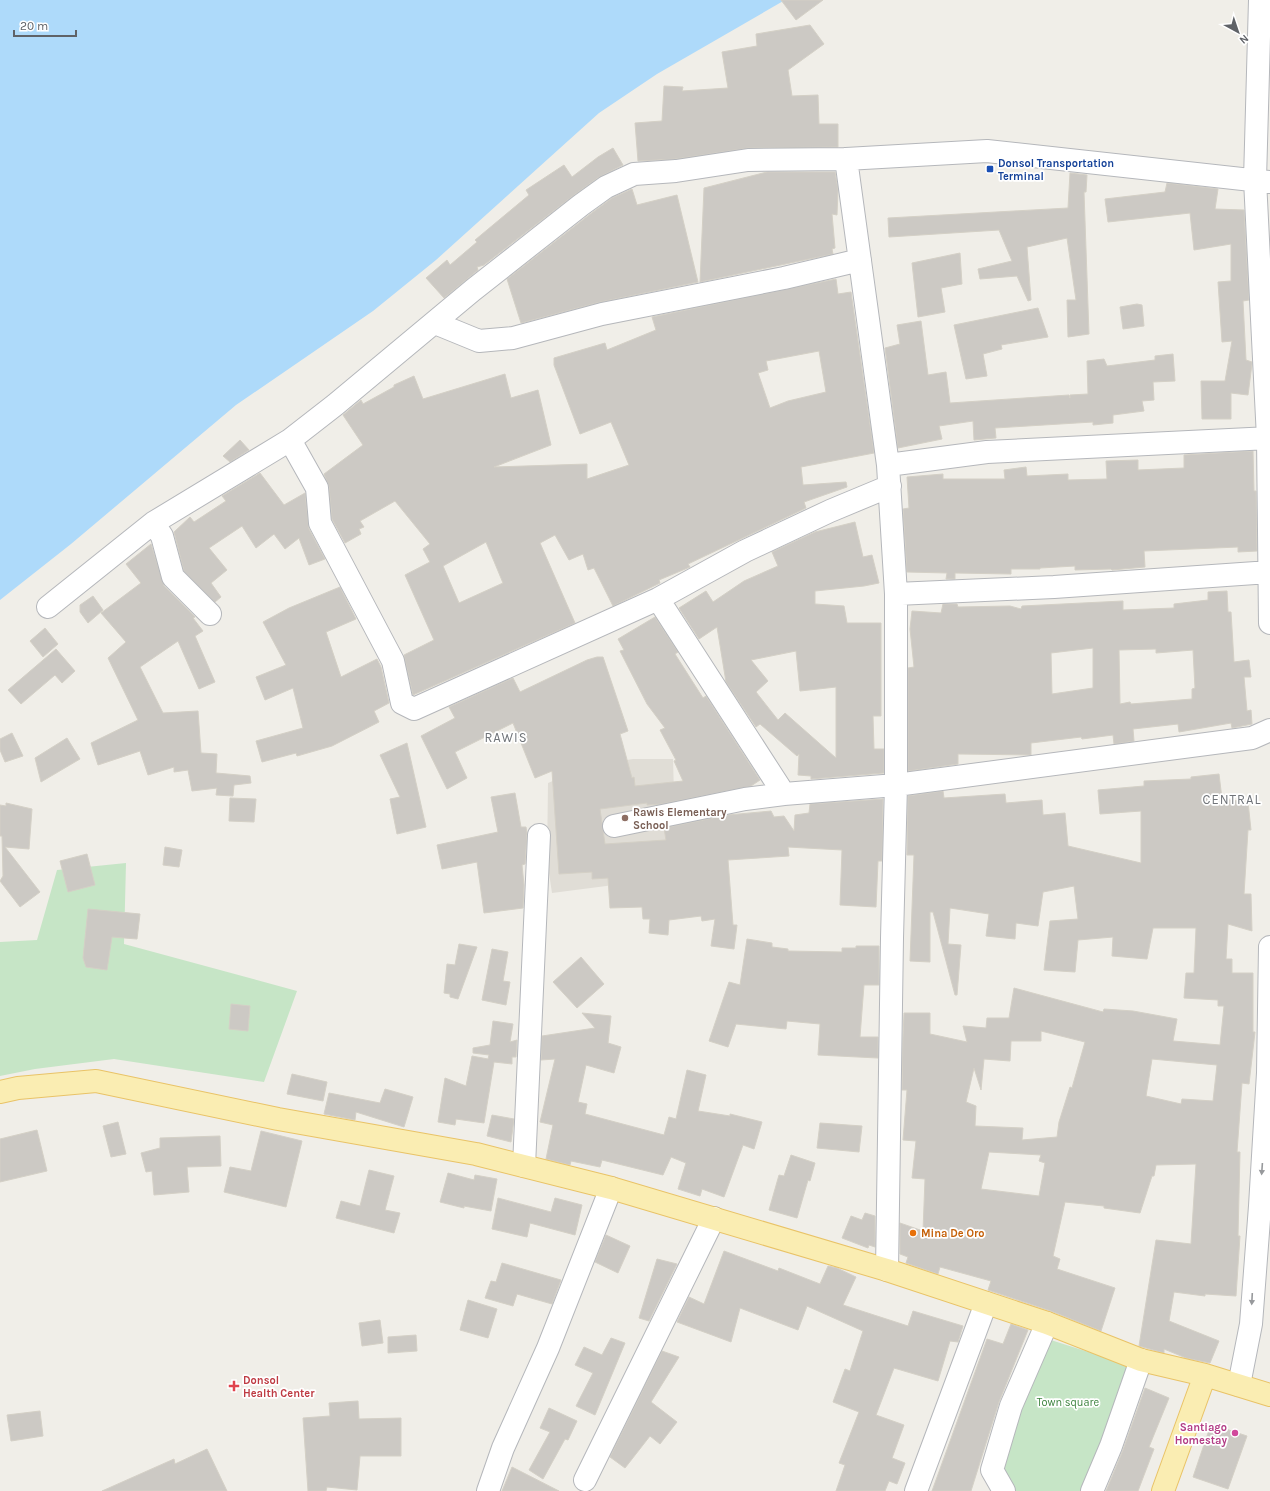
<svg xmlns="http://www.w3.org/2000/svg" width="1270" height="1491" viewBox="0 0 1270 1491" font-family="Karla,sans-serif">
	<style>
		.education { fill: #e0ddd6 }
		.green { fill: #c6e5c6 }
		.water { fill: #aedafa }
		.building { fill: #ccc9c4; stroke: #d4d0c6; fill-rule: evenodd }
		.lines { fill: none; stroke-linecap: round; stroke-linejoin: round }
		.minor-casing { stroke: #b5b7bb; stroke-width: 24 }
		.major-casing { stroke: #e9c367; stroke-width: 24 }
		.minor { stroke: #fff; stroke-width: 22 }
		.major { stroke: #faedb2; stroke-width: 22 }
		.oneway { fill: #97999c }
		.transit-dot { fill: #1a4fb4; stroke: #fff; stroke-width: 1.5 }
		.education-dot { fill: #8d6e63; stroke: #fff; stroke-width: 1.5 }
		.food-dot { fill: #e8710a; stroke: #fff; stroke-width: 1.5 }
		.health-dot { fill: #e0444e; stroke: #fff; stroke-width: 1.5 }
		.hotel-dot { fill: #d1479c; stroke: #fff; stroke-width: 1.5 }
		.labels { text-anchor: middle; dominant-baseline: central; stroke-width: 3.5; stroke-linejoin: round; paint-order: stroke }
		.transit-label { font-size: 11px; font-weight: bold; fill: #164399; stroke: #fff; text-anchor: start }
		.education-label { font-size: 11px; font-weight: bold; fill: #785e54; stroke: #fff; text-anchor: start }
		.food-label { font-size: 11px; font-weight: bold; fill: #c56008; stroke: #fff; text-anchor: start }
		.health-label { font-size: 11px; font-weight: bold; fill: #be3a42; stroke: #fff; text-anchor: start }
		.park-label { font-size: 11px; fill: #3b823d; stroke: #fff }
		.hotel-label { font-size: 11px; font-weight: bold; fill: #b23c85; stroke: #fff; text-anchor: end }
		.quarter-label { font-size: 13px; letter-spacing: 1px; fill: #707479; stroke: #fff }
	</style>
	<rect width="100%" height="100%" fill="#f0eee8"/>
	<path class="education" d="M633,759H673L674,793L695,791L707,843V873L552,893L547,860L548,783L588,766Z"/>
	<path class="green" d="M126,863L124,944L297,991L264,1082L114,1059L35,1069L0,1076V942L37,940L57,870Z
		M1035,1335L1139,1368L1091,1491H1002L1009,1408Z"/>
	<path class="water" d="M0,0H785L657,74L599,113L436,260L373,311L236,405L71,544L0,600Z"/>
	<path class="building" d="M781,0H823L796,20Z
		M810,25L824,44L788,70L792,96L818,95L819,124H838V147L748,148L675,159L638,161L635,123L662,121L664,86L683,87L682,91L728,88L722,52L757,46L756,34Z
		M613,148L623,165L599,177L574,195L484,265L477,267L478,270L444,298L426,278L447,260L450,265L477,242L475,240L529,195L526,190L564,165L572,177L598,157Z
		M767,172H835L838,190L837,215L832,214L835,248L832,249L833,254L700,282L704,188Z
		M1070,173L1087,175L1086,192H1084L1089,334L1068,337L1067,300H1076L1067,238L1027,247L1031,300L1028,301L1017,276L980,279L978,269L1012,261L999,230L889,237L888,218L1068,208Z
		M1167,183L1218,189L1215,209L1244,210L1249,300L1243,301L1246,360L1252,362V364L1248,395L1231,393V419H1202L1201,381H1225L1232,341L1222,342L1218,282L1231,281V244L1194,250L1190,213L1108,222L1105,199L1165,192Z
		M632,189L637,205L677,195L698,282L600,302L521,323L507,279L589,215L612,198Z
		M960,253L962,284L941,288L945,312L918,317L912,263Z
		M836,279L838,294L851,292L874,453L801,467L803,485L846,482L847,487L804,502L806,508L688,564L690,567L659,580L660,583L613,606L594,568L588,570L583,554L569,560L555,535L540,543L575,623L413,695L404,655L434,640L405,575L430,562L423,549L430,544L395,501L360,521L364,527L359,529L361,534L345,543L332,519L329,487L324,474L363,445L343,415L361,400L363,404L394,387V385L414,376L423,399L505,374L511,398L538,390L551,445L494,467L587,464V479L629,465L611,422L580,434L554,365V358L605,343L607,350L656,330L652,317ZM819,351L826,392L788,401L770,408L758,373L768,370L766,361ZM486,542L503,583L459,603L443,566Z
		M1137,304L1142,305L1144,326L1123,329L1120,307Z
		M1038,308L1048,337L1001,345L1002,349L983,354L987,376L966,379L954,325Z
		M921,321L928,375L946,372L950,403L1069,395L1070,398V395L1088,394L1087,361L1104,359L1107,366L1155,360V356L1173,354L1175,381L1153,382L1154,400L1142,401L1144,411L1113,415V423L1093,425V422L995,428L996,438L974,440L973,421L939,426L942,439L898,448L885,348L900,344L897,325Z
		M240,440L249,450L230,462L223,456Z
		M1253,451L1254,491H1256L1257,551L1238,552V547L1144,551L1145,567L1112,570L1111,569L1075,570V566L1040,568V569H1011V574L955,573V579H946L947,573L907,572L903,509L909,508L907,477L943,474V479H1005L1004,470L1026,467L1027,476L1068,474V480L1107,479L1106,461L1138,460V470L1184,468V455Z
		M260,473L284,505L305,493L309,529L325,559L309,565L299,538L285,549L274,534L256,548L242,526L209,548L227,570L211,583L221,597L215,602L184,571L174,532L190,517L194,522L226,501L222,496Z
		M855,522L863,557L872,555L879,583L864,586L815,591V604L844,606L847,623H881V716H873L874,749H884V773L811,779V776L798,775L799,754L797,756L760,724L756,727L726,682L717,627L699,639L679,608L706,591L713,602L744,581L778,566L772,552L815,532ZM796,651L800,691L836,687V758L785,713L778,720L756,692L768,681L751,660Z
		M151,544L164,586L195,617L193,618L203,631L195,636L215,682L199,689L178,641L140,667L163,713L198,711L201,753L217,754L216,773L250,776L251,783L234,785L233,796L216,795L217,788L192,791L188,770L174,772V767L148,775L140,751L98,765L91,743L138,720L108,658L126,642L101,613L141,583L126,564Z
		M340,587L356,619L326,632L341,677L377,659L381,667L389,703L374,711L379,722L332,746L297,756L296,753L262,762L256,741L303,728L293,688L265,700L256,677L286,665L263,622L289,608Z
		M1227,591L1228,612H1231L1234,662L1249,660L1251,677H1244L1247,711L1251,710L1252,724L1232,728L1231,723L1179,732L1178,724L1133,729L1134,741L1114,744L1113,735L1082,739L1081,737L1031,743V755L958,754V764L908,771V668L914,667L910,629L912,611L941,613L943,604H957L958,607L1010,606L1021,609L1022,606L1123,601V610L1174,608V604L1208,600V592ZM1093,648V688L1052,694L1051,653ZM1156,649V653L1193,650L1195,688L1192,689V699L1131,704L1130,702L1120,704L1119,650Z
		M93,596L103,610L88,623L80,612V605Z
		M655,617L678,652L675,654L703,698L706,696L760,780L751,786L661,804L647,805V803L600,809L605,844L666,840L664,828L728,815L771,811L774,817L784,816L794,831L795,815L809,813L810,804L883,799L882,861H878L876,907L840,905L842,850L788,847L789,856L728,860L733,925H737L734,949L711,946L715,919L702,921L701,916L669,920L668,935L649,933L650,919H643L642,907L610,908L608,878L592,879V872L559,874L552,771L535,778L513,723L455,752L467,778L447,789L421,736L455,718L449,707L513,678L520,692L587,660L597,657H603L628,731L620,734L632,778L634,777L635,786L683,781L674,761L676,760L660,730L665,728L647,704L620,651L624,650L618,639Z
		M45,628L58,644L43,657L30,641Z
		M56,649L75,671L62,683L55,675L21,704L8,690Z
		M12,733L23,756L5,762L0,750V739Z
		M67,738L80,759L41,782L35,758Z
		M407,743L426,827L397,834L390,799L400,797L380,755Z
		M1219,774L1222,799L1248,802L1251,830H1248L1244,894H1251L1252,931L1228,924L1226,959H1232V973H1253V1032H1255L1249,1084L1242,1083L1237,1152H1240L1238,1236H1240L1236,1296L1205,1294V1296L1174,1292L1169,1321L1219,1341L1210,1363L1186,1358L1164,1349V1353L1139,1346L1156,1240L1191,1244L1196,1164L1156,1165L1154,1176H1152L1140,1213L1104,1208V1206L1065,1202L1053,1256L1060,1259L1057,1269L1115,1288L1101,1331L1051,1311L988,1290L991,1281L940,1267L938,1274L906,1263L908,1257L900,1254V1223L923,1231L925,1179L912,1178L916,1141L903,1140L907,1090H902L903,1037L904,1013H930V1034L967,1042L963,1026L986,1028L987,1018H1009L1014,988L1103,1012L1104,1009L1133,1011L1177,1019L1173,1041L1220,1045L1224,1006H1218V1000L1184,998L1186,973H1194L1196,928H1153L1147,959L1112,956L1113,937L1078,940L1075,972L1044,970L1050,921L1078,919L1074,886L1043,892L1038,926L1016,923L1015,939L986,936L989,914L950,908L948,944L961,945L957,995H955L933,912H930V962L910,961L914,855H907L908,796L943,791L944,798L1005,794L1006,803L1042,800L1043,815L1065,813L1068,846L1141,863V811L1100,814L1098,790L1144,786V781L1191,779V777ZM1041,1031L1085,1042L1072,1088L1070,1087L1059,1122L1057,1137L1022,1140L1023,1128L975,1126L976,1106L966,1102L974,1068L981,1090L984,1059L1010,1061L1011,1041H1041ZM1152,1059L1217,1065L1213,1101L1182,1099L1181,1104L1146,1096ZM989,1152L1041,1155L1039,1161L1045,1163L1039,1196L981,1189Z
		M515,793L521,827H526L527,833L525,864L522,865L524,885L523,908L484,913L477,862L442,869L437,845L498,832L491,797Z
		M230,798L256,799L254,822L229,821Z
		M6,803L32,809L29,849L5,847L40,892L20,907L0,881L3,876L2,836H0V805L6,806Z
		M165,847L182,850L179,867L163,865Z
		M87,854L95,885L68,892L60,861Z
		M88,909L140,914L137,939L112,937L107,970L86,967L83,958Z
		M747,939L772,943V947L788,949V951L842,952V948H856V946H879V985H864L860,1037H878V1058L818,1055L820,1024L787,1021L786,1029L736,1024L728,1047L709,1041L729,982L740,985Z
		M459,944L477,947L458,999L450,997V994L444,993L447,964L455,965Z
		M492,949L508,952L503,981L510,982L506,1005L482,1000Z
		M581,957L604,984L577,1008L553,982Z
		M231,1004L250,1006L248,1031L229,1029Z
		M582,1013L611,1016L608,1043L621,1047L614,1073L586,1065L578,1102L587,1104L585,1114L664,1135L669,1117L676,1119L687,1070L706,1075L698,1111L730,1116V1114L762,1122L754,1149L743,1145L724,1197L702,1189L700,1196L678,1189L686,1163L671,1157L663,1175L602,1160L600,1167L571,1161L570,1165L546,1159L553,1125L540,1122L555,1059L541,1060L542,1036L595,1028Z
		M493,1021L513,1024L510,1042L517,1040L516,1057H512V1064L494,1062L484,1123L456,1119L455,1125L438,1122L445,1078L466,1086L472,1056L488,1059L489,1055L473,1053V1048L490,1045Z
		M292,1074L327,1082L323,1101L287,1094Z
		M385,1089L413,1097L404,1127L356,1112L355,1120L324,1114L329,1093L380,1103Z
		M492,1115L514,1119L511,1142L487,1136Z
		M118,1122L126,1154L111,1157L103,1126Z
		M820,1123L862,1126L859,1152L817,1148Z
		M37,1130L47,1171L0,1182V1139Z
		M261,1131L302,1141L286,1207L224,1192L230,1167L251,1171Z
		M220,1136L221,1166L187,1167L189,1192L154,1195L152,1171L146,1172L141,1153L160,1148V1138Z
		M791,1155L815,1163L810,1181L808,1180L797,1218L769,1210L779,1175L784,1176Z
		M369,1170L394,1176L385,1210L400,1213L394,1233L336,1218L341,1201L360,1206Z
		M448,1173L474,1180L475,1175L497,1179L491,1211L464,1206V1208L440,1202Z
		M498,1198L551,1212L555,1198L582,1205L575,1235L530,1223L527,1237L492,1229Z
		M865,1213L875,1216V1247L869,1245L868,1248L842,1238L851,1216L862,1220Z
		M606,1235L630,1246L618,1273L595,1262Z
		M724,1251L778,1271L779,1268L820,1284L828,1266L837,1268L856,1277L843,1305L908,1326L913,1311L963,1326L958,1342L950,1341L938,1381L894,1368L876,1415L904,1425L892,1458L905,1463L897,1484L889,1481L885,1491H836L845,1465L839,1463L859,1412L833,1402L845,1369L850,1371L863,1331L807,1306L798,1330L740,1308L731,1342L677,1322L689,1297L704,1304Z
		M657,1259L677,1264L649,1321L639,1318Z
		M502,1263L561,1280L552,1304L517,1294L513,1306L485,1298L491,1281L496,1282Z
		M468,1300L497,1309L488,1338L460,1330Z
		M380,1320L383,1343L362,1346L359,1323Z
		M1011,1324L1028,1330L999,1402L971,1491H932L987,1339L1003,1344Z
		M416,1335L417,1351L388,1353V1337Z
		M611,1338L625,1343L595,1415L576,1406L593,1373L575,1365L584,1347L602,1355Z
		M662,1351L679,1357L651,1402L677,1422L660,1444L650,1436L625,1468L610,1457Z
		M1145,1388L1169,1398L1149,1447L1154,1449L1138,1491H1106L1123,1450Z
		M358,1401L359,1419L401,1418V1456H360L357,1490L327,1487L326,1491H308L303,1418L330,1416L329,1403Z
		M549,1408L577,1421L568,1440L565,1439L543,1479L529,1470L550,1432L540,1428Z
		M40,1411L43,1436L11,1441L7,1415Z
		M1211,1424L1247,1436L1228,1489L1193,1477Z
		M207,1449L227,1491H102L174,1459L175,1464Z
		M512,1467L559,1491H502Z"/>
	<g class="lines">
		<g class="minor-casing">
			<path id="minor" d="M1260,0L1255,180L1268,438L1270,623
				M846,159L888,465L896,594V785L892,938L887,1270
				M435,323L479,341L513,338L602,314L784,278L860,260
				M290,440L317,488L320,523L393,661L402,703L414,709L658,599L745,551L830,511L890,486
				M888,465L987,452L1270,438
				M153,523L162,536L173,577L210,614
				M896,594L1054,587L1270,572
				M658,599L784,794L896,785L1229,741L1252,738L1270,730
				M48,607L153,523L290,440L335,405L473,290L581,205L606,187L634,174L676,171L748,160L846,159L987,151L1270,182
				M614,826L745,799L784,794
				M524,1166L539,835
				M1239,1385L1251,1324L1260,1206L1268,1073L1270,947
				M585,1480L714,1218
				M488,1491L503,1448L548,1348L611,1188
				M916,1491L986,1303
				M1004,1491L992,1470L1011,1406L1047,1323
				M1092,1491L1111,1446L1141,1360"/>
		</g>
		<g class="major-casing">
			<path id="major" d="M0,1092L18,1088L96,1081L278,1119L476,1154L611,1188L887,1270L1047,1323L1141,1360L1205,1375L1270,1395
				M1163,1491L1205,1375"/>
		</g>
		<use href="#minor" class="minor"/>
		<use href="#major" class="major"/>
	</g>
	<defs><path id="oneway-solid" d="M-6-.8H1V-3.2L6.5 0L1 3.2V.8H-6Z"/></defs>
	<g class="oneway">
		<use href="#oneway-solid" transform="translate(1262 1169) rotate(94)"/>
		<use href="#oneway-solid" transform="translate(1252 1299) rotate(93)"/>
	</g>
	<rect class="transit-dot" x="986" y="165" width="8" height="8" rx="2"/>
	<circle class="education-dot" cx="625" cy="818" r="4"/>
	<circle class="food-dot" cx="913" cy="1233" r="4"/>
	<path class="health-dot" d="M232 1380h4v4h4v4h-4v4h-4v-4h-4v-4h4z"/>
	<circle class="hotel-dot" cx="1235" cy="1433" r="4"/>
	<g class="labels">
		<g class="transit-label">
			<text x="998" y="163">Donsol Transportation<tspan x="998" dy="13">Terminal</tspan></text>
		</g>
		<g class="education-label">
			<text x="633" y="812">Rawis Elementary<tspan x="633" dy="13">School</tspan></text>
		</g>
		<g class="food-label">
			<text x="921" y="1233">Mina De Oro</text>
		</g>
		<g class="health-label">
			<text x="243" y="1380">Donsol<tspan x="243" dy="13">Health Center</tspan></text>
		</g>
		<g class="park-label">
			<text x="1068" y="1402">Town square</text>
		</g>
		<g class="hotel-label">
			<text x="1227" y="1427">Santiago<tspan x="1227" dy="13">Homestay</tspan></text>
		</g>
		<g class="quarter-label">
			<text x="506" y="737">RAWIS</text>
			<text x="1232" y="799">CENTRAL</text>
		</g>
	</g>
	<g transform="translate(1238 32) rotate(140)" stroke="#ffffff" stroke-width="3" paint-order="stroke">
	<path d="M0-3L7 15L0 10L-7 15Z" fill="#5f6267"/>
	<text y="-6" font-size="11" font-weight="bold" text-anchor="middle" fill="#5f6267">N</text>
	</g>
	<path d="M14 30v6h62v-6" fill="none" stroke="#5f6267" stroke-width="2"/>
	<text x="20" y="30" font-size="12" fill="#5f6267" stroke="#ffffff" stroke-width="3" paint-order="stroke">20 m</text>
</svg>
